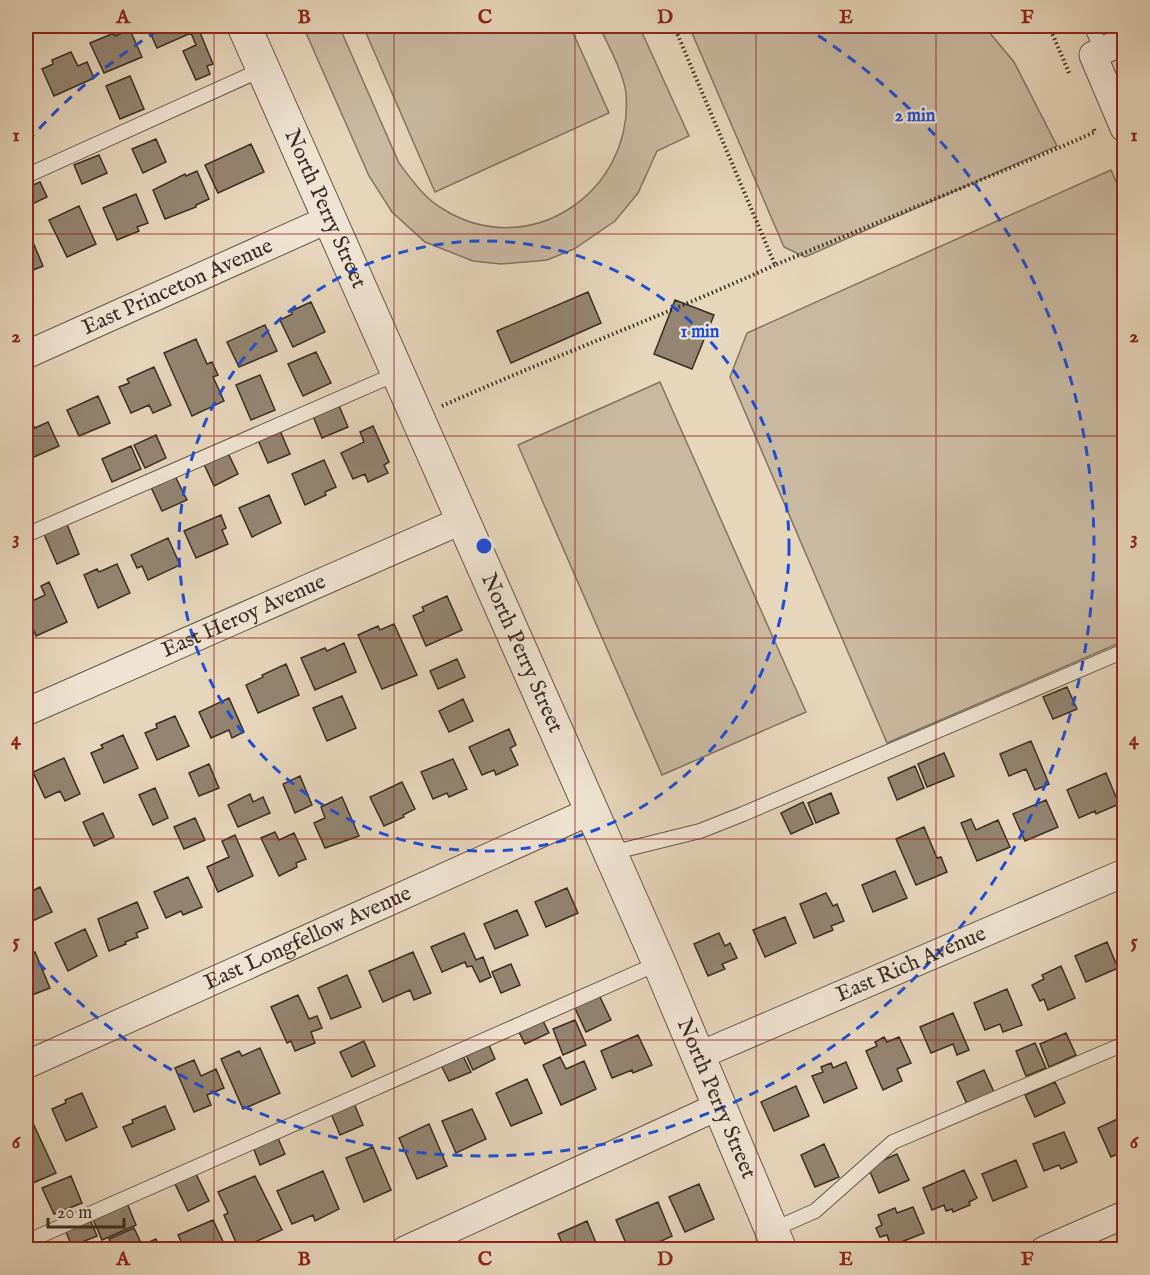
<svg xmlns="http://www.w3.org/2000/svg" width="1150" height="1275" viewBox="0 0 1150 1275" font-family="'IM FELL English',serif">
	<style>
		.green { fill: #c9b9a1; stroke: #817462; stroke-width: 1.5 }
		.building { fill: #938572; stroke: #392e23; stroke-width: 1.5 }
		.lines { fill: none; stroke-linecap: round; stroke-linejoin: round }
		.service-casing { stroke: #645849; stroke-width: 16 }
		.minor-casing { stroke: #645849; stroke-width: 29 }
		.tertiary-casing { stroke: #645849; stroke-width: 35 }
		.path { stroke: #392e23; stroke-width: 4; stroke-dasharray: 1.5 3; stroke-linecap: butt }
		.service { stroke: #efe4d3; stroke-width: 14 }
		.minor { stroke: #efe4d3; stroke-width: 27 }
		.tertiary { stroke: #efe4d3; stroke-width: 33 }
		.grid { fill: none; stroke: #8f2418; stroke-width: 1.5; stroke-opacity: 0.55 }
		.ring { fill: none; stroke: #1d4ed8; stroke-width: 3; stroke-dasharray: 10 8 }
		.labels { text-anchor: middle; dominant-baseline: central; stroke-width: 4.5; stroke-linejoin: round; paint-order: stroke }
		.street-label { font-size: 22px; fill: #392e23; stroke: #efe4d3 }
		.centre { fill: #1d4ed8; stroke: #efe4d3; stroke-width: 3 }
		.ring-label { font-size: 18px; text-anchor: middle; font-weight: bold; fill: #1d4ed8; stroke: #efe4d3; stroke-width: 4.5; stroke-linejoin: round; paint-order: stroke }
		.neatline { fill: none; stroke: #8f2418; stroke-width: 2 }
		.grid-label { font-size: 20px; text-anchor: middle; font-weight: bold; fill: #8f2418 }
	</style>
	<rect width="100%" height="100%" fill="#e6d6bb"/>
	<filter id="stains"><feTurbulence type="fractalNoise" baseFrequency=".00333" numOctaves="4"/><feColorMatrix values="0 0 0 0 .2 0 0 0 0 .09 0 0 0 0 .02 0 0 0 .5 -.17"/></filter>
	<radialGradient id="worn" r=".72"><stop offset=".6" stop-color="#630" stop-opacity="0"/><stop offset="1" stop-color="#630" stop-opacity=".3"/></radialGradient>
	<path class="green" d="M303,26H339L399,163C411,179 425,199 443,209C529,263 634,192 626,94C624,73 608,45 599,26H639L689,136L657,151L638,193L615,221L574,249L547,260L501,264L473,261L425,242L392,212L369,176Z
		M363,26H570L609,113L435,192Z
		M689,26H984L1014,62L1057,146L805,257L784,247Z
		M1111,170L1124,200V641L887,743L730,377L747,333Z
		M660,382L806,712L662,775L518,445Z"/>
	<path class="building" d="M147,26H199L200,29L199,30L213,64L207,66L210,74L196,80L183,51L196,45L191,33L157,48Z
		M130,30L142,57L104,73L90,43L114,33L115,36Z
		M71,52L78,66L87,62L94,78L54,96L42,69L53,64L52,60Z
		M130,76L144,109L120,119L106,86Z
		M156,139L166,162L143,173L132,149Z
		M251,144L264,172L218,193L205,165Z
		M99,155L107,173L82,184L74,165Z
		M197,171L209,199L196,205V207L165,219L153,190L185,174L186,176Z
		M40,182L47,197L30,205L26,196V188Z
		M136,194L148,223L137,227L139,231L117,240L103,208Z
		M79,206L96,244L67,257L49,220Z
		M26,226L43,266L26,273Z
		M588,292L601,323L511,363L497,331Z
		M675,300L714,315L692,369L654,354Z
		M311,302L325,332L293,347L280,320L292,314L291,311Z
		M265,325L277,351L239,367L227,342Z
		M196,339L207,364L212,362L218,375L213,377L224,401L192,416L164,353Z
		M316,352L331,383L303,396L288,364Z
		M154,367L171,405L153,413L149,405L131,413L119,387L129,383L127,379Z
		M260,375L275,410L251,420L236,385Z
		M98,396L110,423L79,436L67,410Z
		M337,401L348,427L322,438L311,411Z
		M48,422L59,446L27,460L26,456V428L33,425L35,428Z
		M373,426L389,462L384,465L388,473L368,482L365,474L353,479L341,453L364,442L360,432Z
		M279,428L290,454L268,463L257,438Z
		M156,435L166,458L145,468L134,445Z
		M131,446L141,469L112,482L102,459Z
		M227,451L238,474L214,486L203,462Z
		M324,460L336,487L325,492L326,495L305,505L292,474Z
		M174,474L187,500L162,511L150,485Z
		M269,495L281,523L252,537L239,508Z
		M221,515L226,528L222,530L228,544L196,558L184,531Z
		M66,522L79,554L57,564L43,532Z
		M168,538L180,565L148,580L142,566L137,568L131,555Z
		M117,564L130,593L98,608L84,575L97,569L99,572Z
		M49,582L67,622L36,636L26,611V604L45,595L41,586Z
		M447,596L462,630L426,646L413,616L424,611L422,607Z
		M394,624L417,675L382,689L358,635L378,626L380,630Z
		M344,643L356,672L315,690L301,658L325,648L327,651Z
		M457,659L465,677L438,689L430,671Z
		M286,664L299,695L258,713L246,685L263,677L262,675Z
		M1067,687L1077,709L1053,719L1043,697Z
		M342,696L356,728L327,741L313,708Z
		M229,698L244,732L232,738L229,730L211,738L199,712Z
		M463,699L473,721L449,732L439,711Z
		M175,716L189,746L157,760L145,733L157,728L156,724Z
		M509,729L516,745L510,748L518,765L496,775L494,770L482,775L469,747Z
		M123,735L138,768L104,783L91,753L103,748L101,745Z
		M1031,741L1049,784L1035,790L1026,769L1009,776L1000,754Z
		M944,753L954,776L927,787L918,764Z
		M64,758L80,794L65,801L60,791L45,798L33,772Z
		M453,759L467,789L449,797L447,793L433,799L421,772Z
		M209,764L219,788L199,796L189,773Z
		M915,766L924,788L897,800L888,778Z
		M1106,773L1119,804L1096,814L1095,811L1079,818L1067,790Z
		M300,776L312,805L295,813L283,784Z
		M402,782L415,809L403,815L404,817L384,826L370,797Z
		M155,788L168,818L153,825L139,795Z
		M831,793L839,813L816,823L808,803Z
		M250,794L253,802L263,797L270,813L238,827L228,805Z
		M342,797L359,836L325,848L314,823L325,818L321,807Z
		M1046,800L1058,827L1025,841L1013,814Z
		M803,802L813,824L791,834L781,813Z
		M103,813L114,837L94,846L83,822Z
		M195,818L205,840L184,849L174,827Z
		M971,819L976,830L998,820L1010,847L977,861L961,823Z
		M924,827L937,858L941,857L947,872L916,885L896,839Z
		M275,832L279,840L294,833L306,859L296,863L297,867L279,876L261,838Z
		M235,835L253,876L218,892L207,867L229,857L222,841Z
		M895,871L907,898L873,912L862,885Z
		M188,877L202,907L183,915L181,911L166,918L154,892Z
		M40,887L52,912L28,923L26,918V894Z
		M567,888L578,913L546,927L535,902Z
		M826,893L833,906L837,904L844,921L831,926L833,930L814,938L800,904Z
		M137,902L148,928L136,933L138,937L125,942L126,944L109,951L98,919Z
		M517,910L528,935L495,949L484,924Z
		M785,917L796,943L765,957L753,930Z
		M85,929L97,956L68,971L55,943Z
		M464,933L476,960L483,957L491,977L480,982L472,966L467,967L465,962L442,972L431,947Z
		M719,933L725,946L730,943L737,958L722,964L725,969L708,976L694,944Z
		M1107,942L1118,968L1086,982L1075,956Z
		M35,952L50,988L32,995L30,991L26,993V956Z
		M413,952L431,993L414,1000L410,990L383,1002L369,971Z
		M511,964L520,985L501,993L492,972Z
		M1061,966L1075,998L1048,1010L1044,999L1040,1001L1032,985L1044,979L1042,975Z
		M347,975L361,1007L331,1019L318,988Z
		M1007,989L1022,1025L1003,1032L1000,1024L985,1030L974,1003Z
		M298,995L309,1019L317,1016L322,1028L311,1032L315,1043L295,1051L291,1041L287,1043L271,1007Z
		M599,995L611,1020L586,1032L574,1006Z
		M953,1013L969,1050L957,1055L953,1044L931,1053L920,1027Z
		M542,1019L549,1033L525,1044L518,1030Z
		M575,1020L586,1045L563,1055L553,1029Z
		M1066,1033L1076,1055L1049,1067L1040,1044Z
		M638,1035L652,1065L633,1073L632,1070L612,1078L601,1051Z
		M884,1037L887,1042L899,1037L911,1063L897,1069L902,1081L883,1090L866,1051L877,1046L875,1042Z
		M364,1041L375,1066L352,1077L340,1052Z
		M488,1043L495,1059L473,1070L465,1053Z
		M1035,1043L1046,1068L1026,1076L1016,1051Z
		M260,1048L280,1093L243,1109L221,1059L239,1051L242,1056Z
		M462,1054L471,1072L449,1081L440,1063Z
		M560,1057L566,1069L584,1061L596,1089L561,1105L543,1065Z
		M194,1060L201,1076L216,1069L224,1088L207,1095L211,1105L194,1112L175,1068Z
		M846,1062L857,1088L824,1103L812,1076L823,1072L821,1067L831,1063L833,1068Z
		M984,1070L994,1092L967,1104L957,1082Z
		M527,1079L542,1113L511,1126L496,1093Z
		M1055,1082L1065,1103L1035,1117L1025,1095Z
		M796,1086L809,1116L774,1131L761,1102Z
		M82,1093L97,1127L66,1141L52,1109L66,1103L65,1100Z
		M353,1101L363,1125L340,1135L330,1111Z
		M165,1106L175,1129L132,1147L123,1127L133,1123L132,1120Z
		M472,1109L486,1139L456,1153L442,1121Z
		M1124,1116V1151L1111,1157L1098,1128Z
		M31,1119L56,1173L26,1186V1122Z
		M429,1124L447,1166L417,1179L399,1138Z
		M1064,1132L1077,1162L1061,1169L1059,1165L1044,1171L1033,1144Z
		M277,1136L285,1154L260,1165L253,1147Z
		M824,1144L839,1177L815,1187L801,1155Z
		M373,1147L391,1190L364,1202L346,1158Z
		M897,1154L909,1180L879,1193L868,1167Z
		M1016,1160L1027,1187L993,1201L982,1174Z
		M964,1170L977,1198L969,1202L970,1205L953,1212L952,1209L946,1211L944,1205L932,1210L923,1188Z
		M323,1171L339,1209L315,1221L313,1215L292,1224L277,1191Z
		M196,1174L209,1201L188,1211L175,1184Z
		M71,1176L82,1203L54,1214L42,1188Z
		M255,1176L282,1230L239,1249L224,1215L228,1213L218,1192Z
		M699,1184L714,1219L685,1232L669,1197Z
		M658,1202L672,1236L661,1241L665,1250H629L616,1220Z
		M127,1203L136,1225L102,1240L92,1217Z
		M913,1207L924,1233L891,1246L887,1235L880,1237L876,1228L882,1225L878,1215L895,1208L897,1213Z
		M90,1219L97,1236L72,1246L65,1230Z
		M213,1220L227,1250H185L178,1235Z
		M587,1221L599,1250H565L558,1234Z
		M134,1228L142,1245L156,1239L161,1250H114L109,1239Z"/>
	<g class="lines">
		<g class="service-casing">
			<path id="service" d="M1091,26L1103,51
				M26,176L263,69
				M26,535L398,373
				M611,853L700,831L743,814L1124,651
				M772,1230L815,1211L893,1142L1124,1044
				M26,1242L659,963"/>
		</g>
		<g class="minor-casing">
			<g id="minor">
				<path d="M1124,41L1093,55L1124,128"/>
				<path id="s1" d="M26,355L329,219"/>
				<path id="s2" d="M26,712L463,520"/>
				<path id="s3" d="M698,1056L1124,873"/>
				<path id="s4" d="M26,1065L591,811"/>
				<path d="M405,1250L719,1106"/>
				<path d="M1044,1250L1124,1215"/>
			</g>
		</g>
		<g class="tertiary-casing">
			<g id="tertiary">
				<path id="s5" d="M244,26L659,963L780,1250"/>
			</g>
		</g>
		<path class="path" d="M674,26L775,265L1063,146L1095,132L1094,129
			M1037,26L1039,31L1051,26
			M1049,26L1070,75
			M442,406C552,357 665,315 775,265"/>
		<use href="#service" class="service"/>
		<use href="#minor" class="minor"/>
		<use href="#tertiary" class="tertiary"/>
	</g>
	<path class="grid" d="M214,26V1250M394,26V1250M575,26V1250M756,26V1250M936,26V1250M26,234H1124M26,436H1124M26,638H1124M26,839H1124M26,1040H1124"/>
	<g class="ring">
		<circle cx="484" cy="546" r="305"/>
		<path d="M27 142A610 610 0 0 1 165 26M803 26A610 610 0 1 1 27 950"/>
	</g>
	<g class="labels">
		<g class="street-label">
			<text stroke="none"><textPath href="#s5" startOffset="200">North Perry Street</textPath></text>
			<text stroke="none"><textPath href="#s1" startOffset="166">East Princeton Avenue</textPath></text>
			<text stroke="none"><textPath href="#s2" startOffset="238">East Heroy Avenue</textPath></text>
			<text stroke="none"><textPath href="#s5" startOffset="686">North Perry Street</textPath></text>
			<text stroke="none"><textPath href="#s4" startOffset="309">East Longfellow Avenue</textPath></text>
			<text stroke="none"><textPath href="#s3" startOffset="232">East Rich Avenue</textPath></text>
			<text stroke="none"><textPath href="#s5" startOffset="1172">North Perry Street</textPath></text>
		</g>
	</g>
	<circle cx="484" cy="546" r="9" class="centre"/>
	<g class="ring-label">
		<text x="915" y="121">2 min</text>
		<text x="700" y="337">1 min</text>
	</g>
	<rect width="1150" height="1275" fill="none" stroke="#e6d6bb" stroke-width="66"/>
	<path d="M48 1218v9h76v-9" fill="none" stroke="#392e23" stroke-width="3"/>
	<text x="57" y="1218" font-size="18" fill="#392e23" stroke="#efe4d3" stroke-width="4.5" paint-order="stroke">20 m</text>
	<rect x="33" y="33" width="1084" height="1209" class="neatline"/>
	<g class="grid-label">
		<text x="123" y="23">A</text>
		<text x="304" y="23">B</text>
		<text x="485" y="23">C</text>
		<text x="665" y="23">D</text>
		<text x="846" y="23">E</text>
		<text x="1027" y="23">F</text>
		<text x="16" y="141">1</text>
		<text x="1134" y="141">1</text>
		<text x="16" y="342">2</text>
		<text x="1134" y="342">2</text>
		<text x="16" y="544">3</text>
		<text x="1134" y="544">3</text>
		<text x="16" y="745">4</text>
		<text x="1134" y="745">4</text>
		<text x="16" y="947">5</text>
		<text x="1134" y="947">5</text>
		<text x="16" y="1148">6</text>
		<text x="1134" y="1148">6</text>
		<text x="123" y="1265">A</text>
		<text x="304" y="1265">B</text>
		<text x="485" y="1265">C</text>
		<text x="665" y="1265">D</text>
		<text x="846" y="1265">E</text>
		<text x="1027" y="1265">F</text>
	</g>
	<rect width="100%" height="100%" filter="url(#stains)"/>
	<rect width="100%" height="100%" fill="url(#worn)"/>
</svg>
